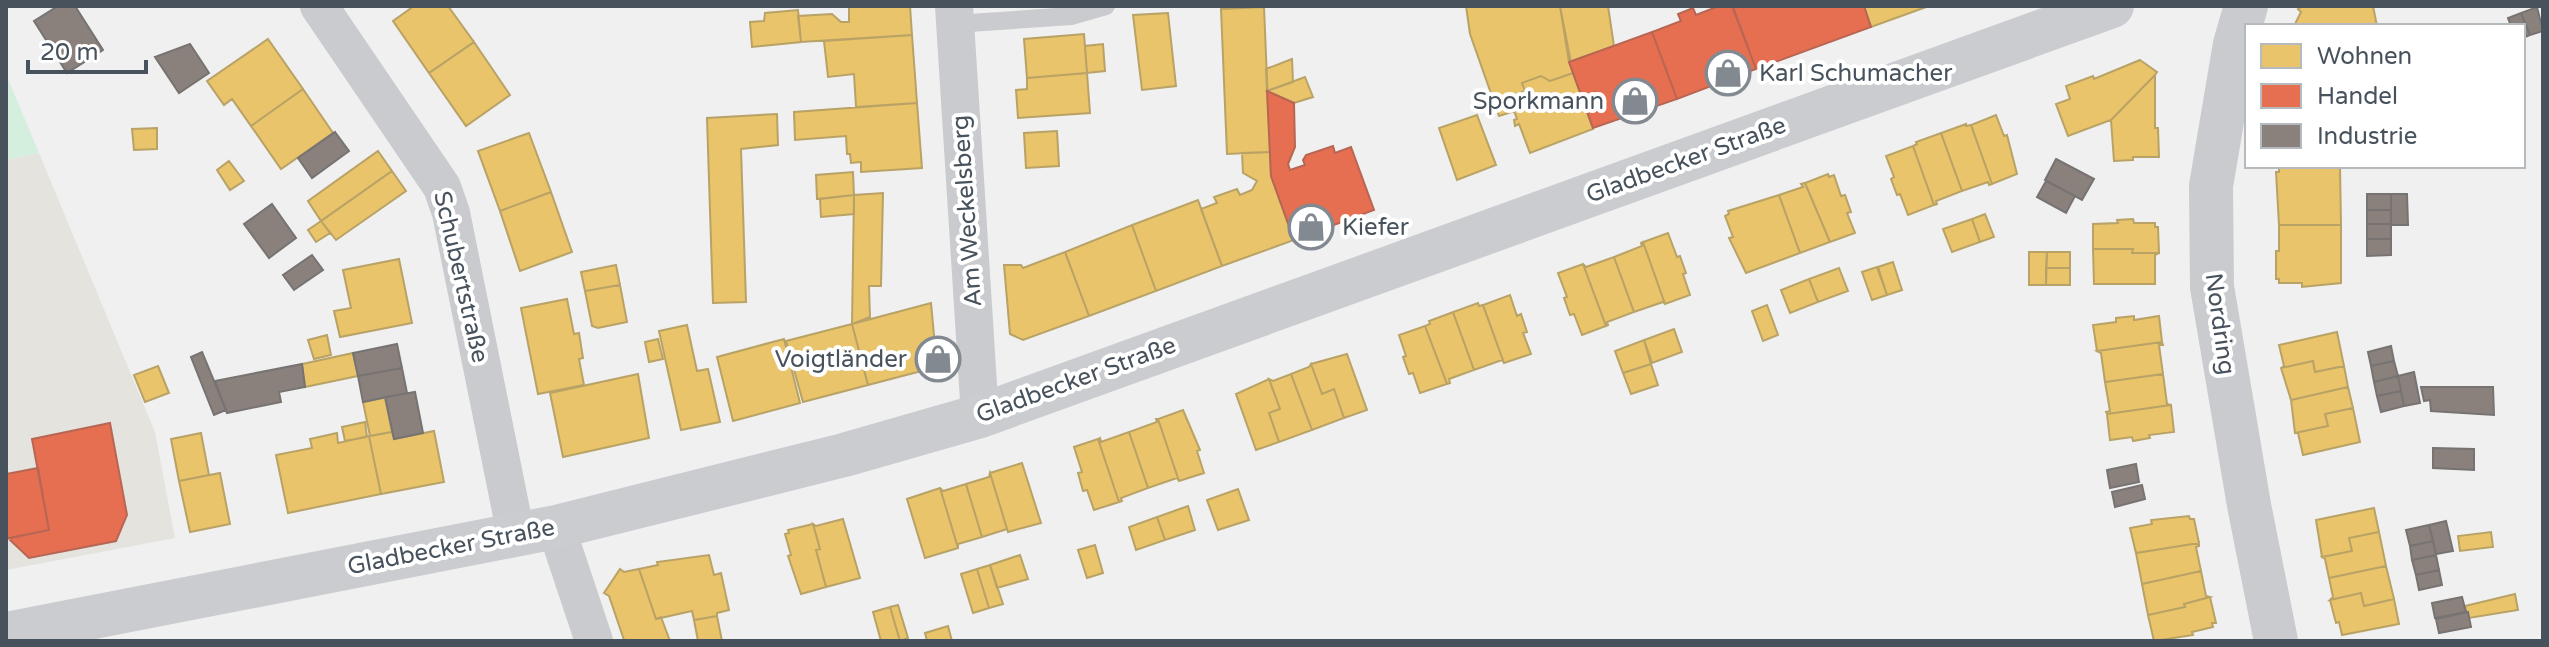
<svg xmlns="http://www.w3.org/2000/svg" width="2549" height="647" viewBox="0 0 2549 647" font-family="'Varela Round',sans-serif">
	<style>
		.commercial { fill: #e4e3de }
		.green { fill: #d4efde }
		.homes { fill: #e9c46a; stroke: #b8a266; stroke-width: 2 }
		.shops { fill: #e76f51; stroke: #b76654; stroke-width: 2 }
		.industry { fill: #8a817c; stroke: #767372; stroke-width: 2 }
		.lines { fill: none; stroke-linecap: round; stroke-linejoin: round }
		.service { stroke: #c9cbce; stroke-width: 18 }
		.minor { stroke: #c9cbce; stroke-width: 38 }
		.tertiary { stroke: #c9cbce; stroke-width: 44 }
		.secondary { stroke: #cacccf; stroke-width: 44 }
		.labels { text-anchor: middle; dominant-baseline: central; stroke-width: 8; stroke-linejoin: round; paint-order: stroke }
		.poi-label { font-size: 24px; fill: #47525c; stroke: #fff; text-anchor: start }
		.street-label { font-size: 24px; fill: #47525c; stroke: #fff }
	</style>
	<rect width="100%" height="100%" fill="#f0f0f0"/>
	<path class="commercial" d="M39,153L155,432L175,538L6,570V160Z"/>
	<path class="green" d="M6,74L39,153L6,160Z"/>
	<path class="homes" d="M414,6H448L474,42L429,73L393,21Z
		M849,6H910L912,35L801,42L798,16L832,14L841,22H849Z
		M1466,6H1560L1573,73L1550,81L1541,76L1522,83L1525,91L1509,97L1515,111L1499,116L1470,34Z
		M1560,6H1608L1614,46L1569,62Z
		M1864,6H1929L1871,27Z
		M2302,6H2373L2377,26H2294L2301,12L2298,9Z
		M1264,7L1270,152L1227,154L1221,9Z
		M798,10L801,42L752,47L750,22L764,21L765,13Z
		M1168,13L1176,86L1142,90L1133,15Z
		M1084,34L1087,73L1027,78L1024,39Z
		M912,35L917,103L856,107L854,74L828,77L824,41Z
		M268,39L303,89L251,126L232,99L224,105L207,81Z
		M474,42L510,95L466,126L429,73Z
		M1103,44L1105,71L1087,73L1085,46Z
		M1292,59L1293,82L1267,91L1266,69Z
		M2140,60L2157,72L2155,75L2111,120L2068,136L2056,104L2070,99L2066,86L2093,76L2094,79Z
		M1087,73L1090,113L1018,118L1016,90L1027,89V78Z
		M1573,73L1593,129L1530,153L1519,124L1515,126L1514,120L1517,119L1509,97L1525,91L1522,83L1541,76L1550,81Z
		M2155,75V128H2158L2159,157H2133V160L2114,161L2111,120Z
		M1305,77L1313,97L1294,103L1267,91Z
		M303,89L333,133L281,169L251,126Z
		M917,103L922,168L861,172V162L851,163L850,154H847L846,136L795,140L794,112Z
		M777,114L778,145L741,149L746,302L713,303L707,118Z
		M1477,115L1496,165L1457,180L1439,128Z
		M1996,115L2004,136L2007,135L2017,174L1992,184L1971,125Z
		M1966,124V126L1971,125L1992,184L1989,185L1988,182L1962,191L1941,133Z
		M157,128V149L134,150L132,129Z
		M1057,131L1059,166L1026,168L1024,133Z
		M529,133L551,192L500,211L478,151Z
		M1941,133L1962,191L1936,201L1937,204L1934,205L1913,146L1917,144L1916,142Z
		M1913,146L1934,205L1908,215L1900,194L1897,195L1891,179L1894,177L1886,156Z
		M378,151L392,171L321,221L308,201Z
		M1270,152L1271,176L1294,240L1222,266L1201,209L1217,203L1214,197L1237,189L1240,195L1252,190L1257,181L1243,173L1242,153Z
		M229,161L244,181L230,190L217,170Z
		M2301,166L2340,167L2341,225H2279L2276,172H2279V167Z
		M392,171L406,191L336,240L321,221Z
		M853,172L854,195L817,199L816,175Z
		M1828,174L1829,177L1834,175L1841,196L1845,195L1851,212L1847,213L1855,233L1830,242L1805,183Z
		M1805,183L1830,242L1800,253L1779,195L1803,187L1801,184Z
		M551,192L572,252L520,271L500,211Z
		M883,193L881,286H869L870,317L852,324L854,195Z
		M854,195V214L821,217L820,199Z
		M1779,195L1800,253L1746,273L1729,238L1733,237L1725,216L1729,214L1728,211Z
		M1198,200L1222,266L1156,291L1132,225Z
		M1985,214L1994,237L1980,242L1972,219Z
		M1972,219L1980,242L1952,252L1943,229Z
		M2133,219L2134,223H2155V227H2158L2159,253H2132L2133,249H2093V224L2118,223L2117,220Z
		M321,221L330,233L316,242L308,230Z
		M1132,225L1156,291L1089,316L1065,252Z
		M2279,225H2341V283L2302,287V283H2279V279H2276V251H2279Z
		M1668,233L1677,257L1680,256L1686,273L1683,274L1690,295L1665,304L1643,242Z
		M1643,242L1665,304L1663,302L1634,312L1614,257L1642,246L1641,243Z
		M2093,249H2133L2132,253H2159L2155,255V284H2094Z
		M1065,252L1089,316L1023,340L1010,334L1004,265H1021L1023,268Z
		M2029,252H2047L2046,285H2029Z
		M2047,252H2070V268H2046Z
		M1614,257L1634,312L1607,322L1608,325L1606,326L1583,264L1586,267Z
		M399,259L412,323L340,337L334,311L351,308L343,270Z
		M1893,262L1902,290L1887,295L1878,267Z
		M1583,264L1606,326L1582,335L1574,314L1570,315L1564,298L1567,297L1558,273Z
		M616,265L620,285L585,291L581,272Z
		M1877,267L1887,295L1872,300L1862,272Z
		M1839,268L1848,291L1818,302L1809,279Z
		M2046,268H2070V285H2046Z
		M1809,279L1818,302L1790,313L1781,290Z
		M620,285L627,322L598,328L592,326L585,291Z
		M1510,295L1517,316L1521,314L1527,332L1523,333L1531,354L1504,363L1483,305Z
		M567,299L574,334L579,333L583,358L579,359L584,385L538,394L521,308Z
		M931,303L937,367L868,385L852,324Z
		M1478,303L1479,306L1483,305L1504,363L1502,360L1474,370L1453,312Z
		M1767,305L1778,335L1763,341L1752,311Z
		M1453,312L1474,370L1449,379L1450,383L1447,384L1425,326L1430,324L1429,321Z
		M2134,316V320L2159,316L2162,342L2097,351L2093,325L2116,322V318Z
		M852,324L868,385L803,402L786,341Z
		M687,325L697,371L708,369L720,422L681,430L659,331Z
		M1425,326L1447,384L1420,393L1413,373L1409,374L1403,357L1406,356L1399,335Z
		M1674,329L1682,352L1652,363L1644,340Z
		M2337,332L2344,366L2315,372L2313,361L2281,368L2284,366L2279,345Z
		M327,335L331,355L314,359L308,340Z
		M658,339L663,359L649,362L645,342Z
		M784,339L800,403L733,421L717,357Z
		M1644,340L1651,364L1623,373L1615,351Z
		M2162,342L2163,345H2159L2163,374L2105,382L2101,353L2097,351Z
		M353,353L358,376L305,387L302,364Z
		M1347,354L1367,410L1344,418L1334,389L1322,394L1311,364Z
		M2313,361L2315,372L2344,366L2348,387L2291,400L2281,368Z
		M1311,364L1322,394L1334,389L1344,418L1312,430L1291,374L1309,367Z
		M1651,364L1658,385L1631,394L1623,373Z
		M158,366L169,393L145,402L134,375Z
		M638,374L649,438L563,457L550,393Z
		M1291,374L1312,430L1279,442L1269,413L1280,409L1269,379L1273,381Z
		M2163,374L2167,404L2171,405L2107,414L2106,412L2110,411L2105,382Z
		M1269,379L1280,409L1269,413L1279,442L1256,450L1236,394Z
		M2348,387L2353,408L2325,414L2328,426L2295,433L2291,400Z
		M385,397L392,432L370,436L363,402Z
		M2171,405L2174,432L2149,435L2150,438L2133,441L2132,437L2110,440L2107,414Z
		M2353,408L2360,442L2303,455L2298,433H2295L2328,426L2325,414Z
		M1183,410L1200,450L1197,451L1204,473L1179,481L1158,419Z
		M1156,419H1158L1179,481L1177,478L1148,488L1129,432L1157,422Z
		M365,422L367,437L345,441L342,427Z
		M434,431L444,482L381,494L369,436L392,432L394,439Z
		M1129,432L1148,488L1121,498L1122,501L1119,502L1098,439L1100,438L1101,442Z
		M201,433L209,475L179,481L171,439Z
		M337,433L338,443L369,436L381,494L288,513L276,455L312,448L310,439Z
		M1098,439L1119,502L1094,510L1087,490L1083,491L1078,473L1082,472L1074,447Z
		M1022,463L1041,523L1008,532L990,473Z
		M220,473L230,524L190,532L179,481Z
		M990,473L1007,529L982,537L966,484L989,477Z
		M966,484L982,537L958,544V548L940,488L943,491Z
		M940,488L958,548L925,558L907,499Z
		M1238,489L1249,520L1218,530L1207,500Z
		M1188,506L1195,530L1165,540L1157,517Z
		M2374,508L2379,532L2349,538L2352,551L2322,557L2316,520Z
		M2189,516L2190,519H2194L2199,543L2136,553L2130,528L2152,524L2151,520Z
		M1157,517L1165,540L1136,550L1129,527Z
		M843,519L860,578L826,587L816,550L820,549L813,524L816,526Z
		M813,524L820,549L816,550L826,587L801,594L788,556L791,555L785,534L789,533L788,530Z
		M2379,532L2386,566L2329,578L2325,559L2322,557L2352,551L2349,538Z
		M2491,532L2493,547L2460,551L2458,536Z
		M2199,543V546L2196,547L2201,571L2142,584L2136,553Z
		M1095,545L1103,573L1087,578L1078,550Z
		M709,555L714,575L721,573L729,610L717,613V616L694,620L692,611L656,619L639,569L658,565L657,562Z
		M1020,555L1028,579L997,588L990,565Z
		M990,565L1003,604L989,608L977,569Z
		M2386,566L2394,599L2364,606L2361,593L2330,600L2333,597L2329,578Z
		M620,569L624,572L639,569L656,619L661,617L670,641H621L624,640L609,596L604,593Z
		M977,569L989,608L973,613L961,574Z
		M2201,571L2206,596L2210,597L2184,604L2185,607L2148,615L2142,584Z
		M2361,593L2364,606L2394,599L2399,624L2342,635L2339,622L2336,623L2330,600Z
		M2515,594L2518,610L2469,618L2466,612L2465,606Z
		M2210,597L2216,623H2212L2213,627L2192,632L2193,635L2154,641L2148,615L2185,607L2184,604Z
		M898,605L908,638L900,641L890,607Z
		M890,607L900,641H881L873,612Z
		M717,616L722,641H698L694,620Z
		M948,626L952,641H927L925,633Z"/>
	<path class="shops" d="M1719,6H1732L1756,69L1677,99L1652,32L1681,21L1678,14L1693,8L1696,15Z
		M1864,6L1871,27L1756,69L1733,7Z
		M1652,32L1677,99L1593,128L1569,62Z
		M1267,91L1294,103L1295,147L1288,164L1290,170L1305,165L1303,160L1306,155L1333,146L1335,153L1351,147L1374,210L1294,240L1271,176Z
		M110,423L127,515L116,541L29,558L8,538L49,530L32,439Z
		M38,468L49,530L6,539V474Z"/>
	<path class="industry" d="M58,6H75L103,50L67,73L34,21Z
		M2537,7L2543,31L2530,35L2521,13Z
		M2521,13L2530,35L2523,38V26H2511L2508,18Z
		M190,44L209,73L179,93L155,57Z
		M335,132L349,151L312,178L298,158Z
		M2056,159L2094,179L2082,200L2045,180Z
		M2046,181L2075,196L2066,213L2037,197Z
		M2367,194H2391V210H2367Z
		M2391,194H2407L2408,225H2391Z
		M272,204L296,238L269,258L244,224Z
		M2367,210H2391V224H2367Z
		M2367,224H2391V239H2367Z
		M2367,239H2391V255L2367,256Z
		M312,255L323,270L294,290L283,275Z
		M397,344L402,368L358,376L353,353Z
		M2391,346L2394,361L2371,366L2368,352Z
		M202,352L226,410L214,415L191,357Z
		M2394,361L2398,376L2374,382L2371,366Z
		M302,364L305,387L279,392L281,402L227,413L215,381Z
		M402,368L407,393L363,402L358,376Z
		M2414,372L2420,403L2404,406L2398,376Z
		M2398,376L2401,391L2377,396L2374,382Z
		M2421,387H2493L2494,415L2431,411L2430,400L2424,401Z
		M2401,391L2404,406L2381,412L2377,396Z
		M415,392L423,433L394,439L385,397Z
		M2433,448L2474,449V470L2433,468Z
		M2136,464L2139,482L2110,488L2107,470Z
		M2142,485L2145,499L2115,507L2112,492Z
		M2446,521L2453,551L2436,554L2429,525Z
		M2429,525L2433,541L2410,546L2406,530Z
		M2433,541L2436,555L2412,560L2410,546Z
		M2436,555L2439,570L2416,575L2412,560Z
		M2439,570L2442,585L2419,590L2416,575Z
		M2462,597L2466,612L2435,618L2432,603Z
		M2468,612L2471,627L2439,633L2436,619Z"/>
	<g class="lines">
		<path class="service" d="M955,24L1071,16L1106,6"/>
		<path class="minor" d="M319,6L442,187L451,213L516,535
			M954,6L980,416
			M556,527L594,641"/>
		<path class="tertiary" d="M2246,6L2235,44L2211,186L2212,287L2249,505L2276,641"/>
		<path class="secondary" d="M6,634L556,527L844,455L980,416L2112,6"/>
	</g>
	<defs>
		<g id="shop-ring" transform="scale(2.3)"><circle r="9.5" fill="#fff" stroke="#828990" stroke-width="1.5"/><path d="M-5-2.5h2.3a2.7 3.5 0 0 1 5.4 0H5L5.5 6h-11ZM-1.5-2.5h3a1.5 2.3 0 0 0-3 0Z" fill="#828990"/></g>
	</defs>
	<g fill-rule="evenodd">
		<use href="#shop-ring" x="1728" y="73"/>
		<use href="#shop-ring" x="1635" y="101"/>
		<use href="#shop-ring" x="1311" y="227"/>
		<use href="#shop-ring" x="938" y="359"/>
	</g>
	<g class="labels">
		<g class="poi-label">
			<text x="1759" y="73">Karl Schumacher</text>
			<text x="1604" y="101" text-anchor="end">Sporkmann</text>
			<text x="1342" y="227">Kiefer</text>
			<text x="907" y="359" text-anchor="end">Voigtländer</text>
		</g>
		<g class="street-label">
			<text transform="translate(1686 160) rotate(-20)">Gladbecker Straße</text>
			<text transform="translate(967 211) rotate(-94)">Am Weckelsberg</text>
			<text transform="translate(461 277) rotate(77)">Schubertstraße</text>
			<text transform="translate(2220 324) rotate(82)">Nordring</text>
			<text transform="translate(1076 380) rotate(-20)">Gladbecker Straße</text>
			<text transform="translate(451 547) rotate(-11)">Gladbecker Straße</text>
		</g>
	</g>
	<rect width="2549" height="647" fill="none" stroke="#47525c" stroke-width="16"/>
	<rect x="2245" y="24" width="280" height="144" fill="#ffffff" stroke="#b5babe" stroke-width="2"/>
	<rect x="2261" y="44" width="40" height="24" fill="#e9c46a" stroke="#b5babe" stroke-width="2"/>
	<text x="2317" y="64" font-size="24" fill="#47525c">Wohnen</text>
	<rect x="2261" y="84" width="40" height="24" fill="#e76f51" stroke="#b5babe" stroke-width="2"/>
	<text x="2317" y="104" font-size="24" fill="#47525c">Handel</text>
	<rect x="2261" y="124" width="40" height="24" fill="#8a817c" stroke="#b5babe" stroke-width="2"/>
	<text x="2317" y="144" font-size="24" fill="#47525c">Industrie</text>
	<path d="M28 60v12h118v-12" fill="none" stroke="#47525c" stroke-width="4"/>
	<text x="40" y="60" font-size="24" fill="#47525c" stroke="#ffffff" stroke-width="6" paint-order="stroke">20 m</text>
</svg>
